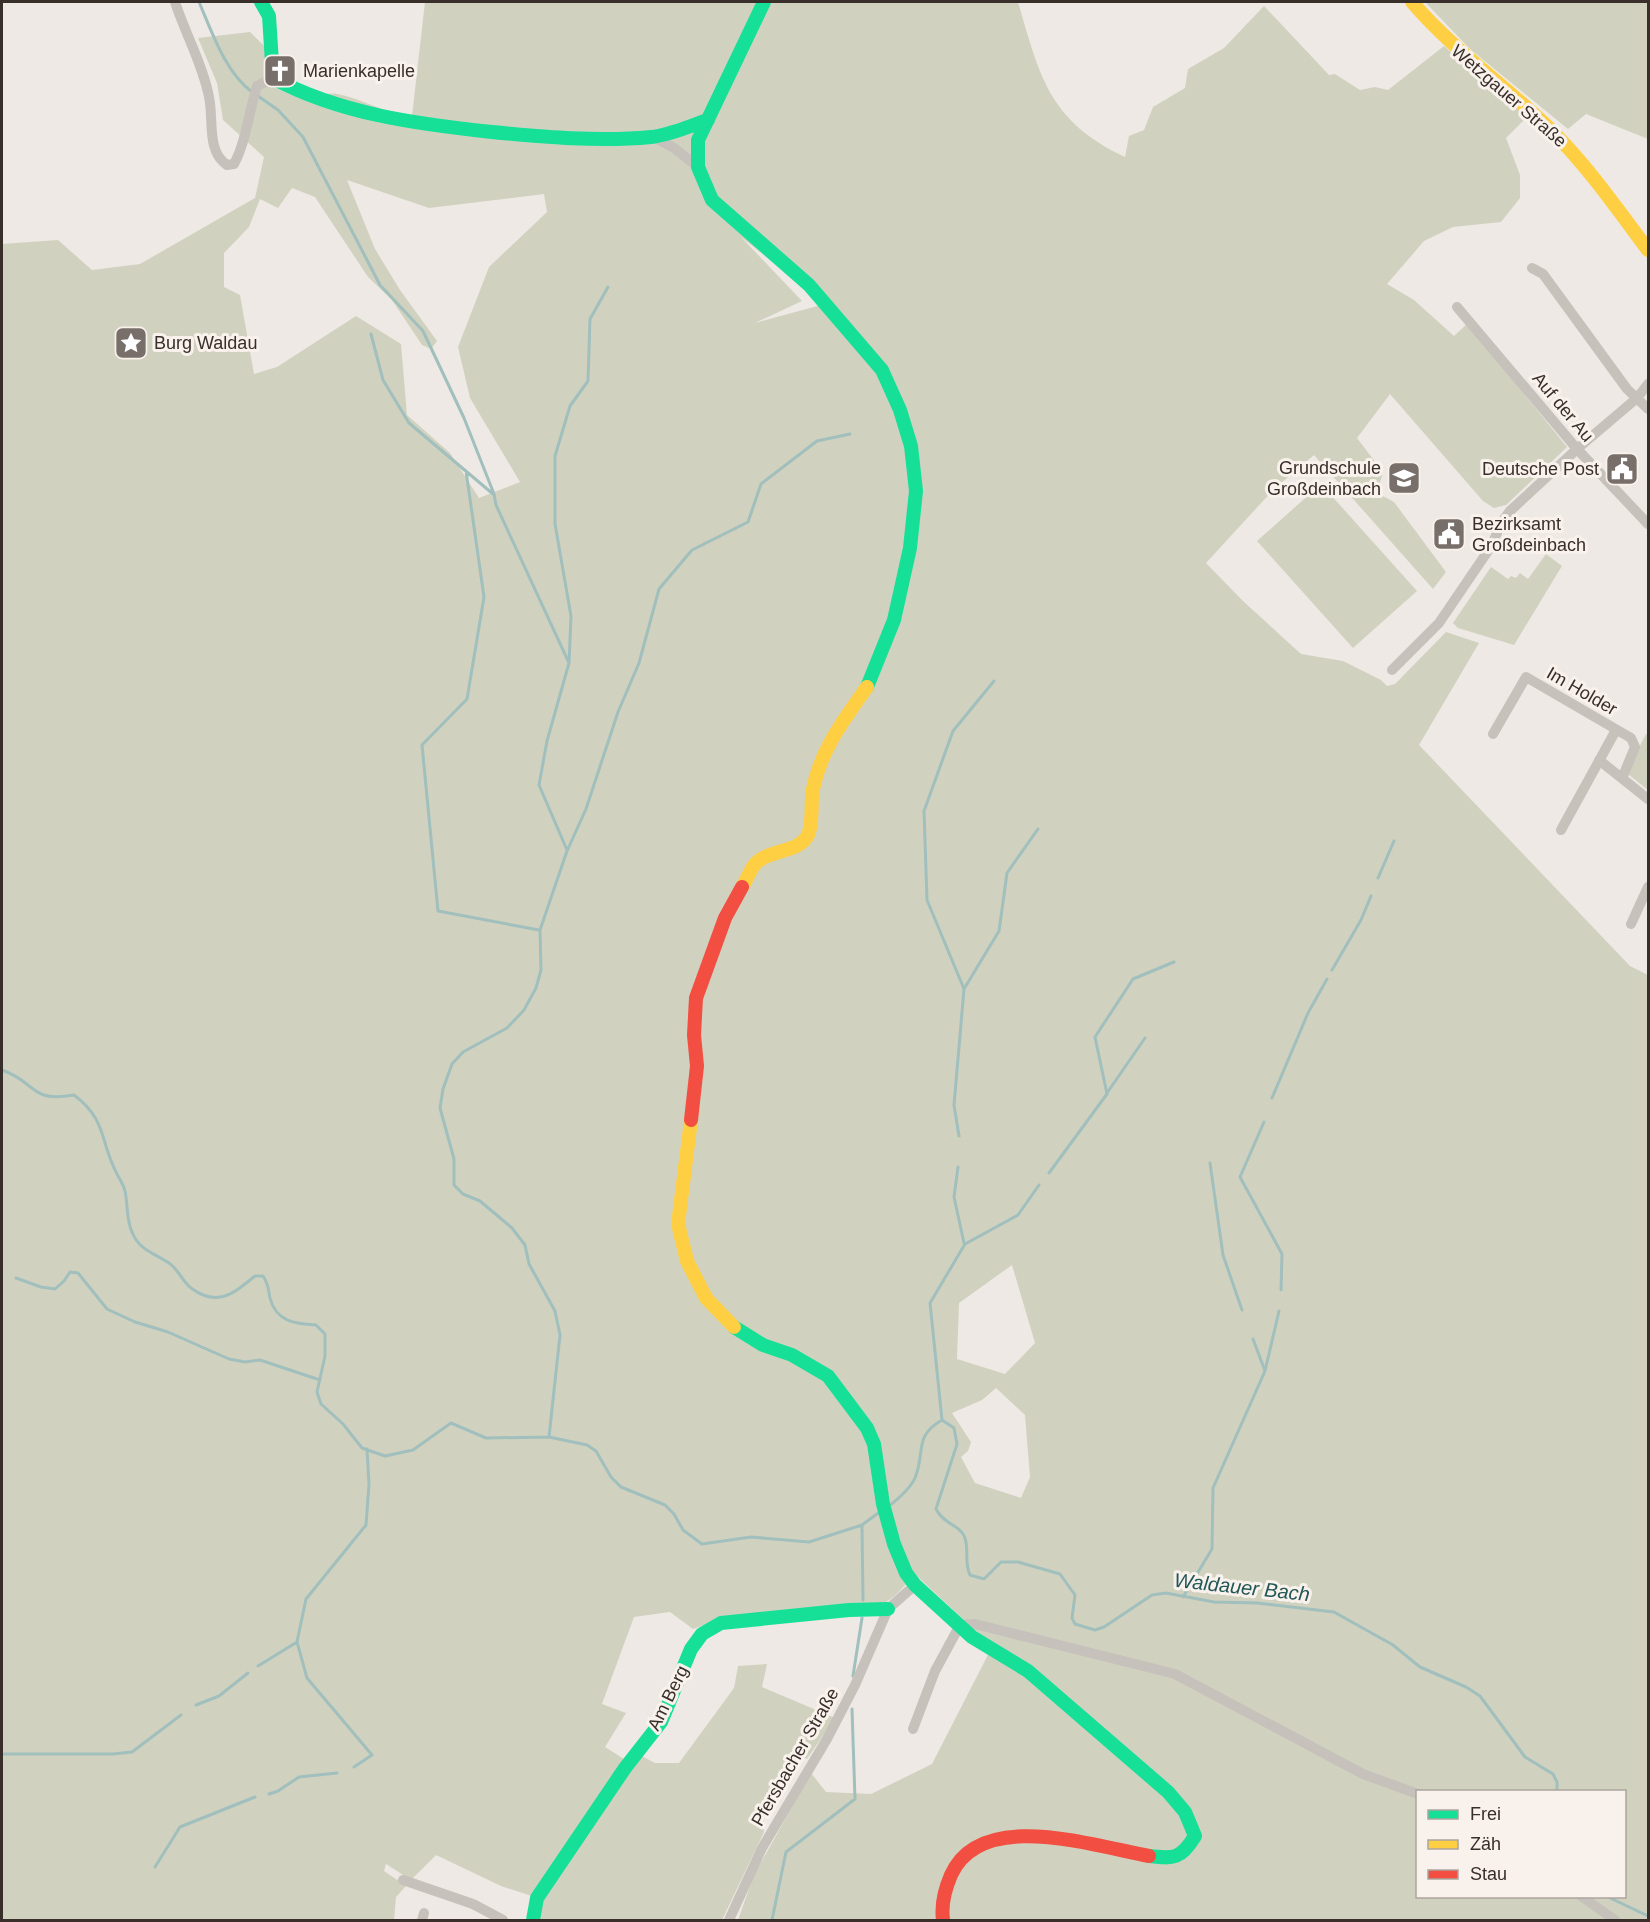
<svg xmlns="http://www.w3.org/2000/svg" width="1650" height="1922" viewBox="0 0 1650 1922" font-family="Helvetica,sans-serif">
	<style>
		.green { fill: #d0d2bf; fill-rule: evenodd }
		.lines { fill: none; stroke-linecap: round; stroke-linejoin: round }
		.stream { stroke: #a1bfbd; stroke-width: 3 }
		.street { stroke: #c7c1bc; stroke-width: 10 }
		.fast { stroke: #16e098; stroke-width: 14 }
		.slow { stroke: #ffcf43; stroke-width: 14 }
		.jam { stroke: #f24e42; stroke-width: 14 }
		.labels { text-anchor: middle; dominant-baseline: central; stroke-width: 6; stroke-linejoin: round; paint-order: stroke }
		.poi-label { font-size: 18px; fill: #382e2a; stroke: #f9f2ec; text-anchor: start }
		.street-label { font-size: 18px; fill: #382e2a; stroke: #f9f2ec }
		.water-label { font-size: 20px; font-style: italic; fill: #225757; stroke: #f9f2ec }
	</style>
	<rect width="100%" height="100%" fill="#eee9e4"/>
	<path class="green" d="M425,2H1018C1040,77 1049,121 1125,157L1129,136L1144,130L1153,107L1185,88L1188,69L1224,48L1264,6L1329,75L1335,74L1360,90L1375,87L1388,90L1444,46L1505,100L1528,116L1506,138L1520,175V198L1501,222L1453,227L1424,241L1387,284L1414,300L1454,336L1467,324L1567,447L1506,505L1494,508L1483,501L1390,394L1357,438L1383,472L1377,493L1394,502L1446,572L1433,589L1314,455L1274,489L1206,563L1243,601L1301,654L1343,661L1381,680L1387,686L1395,684L1446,632L1479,643L1419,745L1630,966L1648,975V1920H738L754,1875L811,1773L826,1792L871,1794L932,1764L993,1645L979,1634L916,1575C904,1584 898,1596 884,1603L724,1618L693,1629L670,1612L634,1617L602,1704L626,1713L605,1747L627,1761L535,1897L501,1886L436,1855L411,1880L386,1864L384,1871L406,1886L396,1897L394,1920H2V244L58,240L92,270L140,264L255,198L264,157L223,120L217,83L198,38L250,32L290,71L288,76C295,83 305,90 314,94C321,97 330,92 337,94C364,99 385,114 412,116ZM347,180L429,208L544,194L547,212L489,267L458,347L470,398L520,482L479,498L450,453L407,415L401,344L356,316L277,367L254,374L240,295L224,287V253L249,227L260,199L278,208L292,188L315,197L368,277L392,300L422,345L431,349L437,341L400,290L375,249ZM741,237L826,304H825L755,323L802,301ZM1012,1265L1035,1343L1005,1374L957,1359L959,1303ZM996,1388L1025,1415L1030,1477L1021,1498L975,1483L961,1457L968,1451L971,1442L952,1413L982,1400ZM1418,1792H1624V1896H1418Z
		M1425,2H1648V139L1586,114L1568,129L1470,49Z
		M1321,484L1417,591L1353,648L1257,541Z
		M1546,554L1562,566L1514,645L1458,628L1453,623L1491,567L1508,579L1511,576L1516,578L1520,573L1528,579Z
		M1646,734L1648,735V790L1628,774L1629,767Z
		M767,1664L762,1687L835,1718L807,1759L794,1751L763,1811L764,1832L722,1920H535L540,1899L638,1754L655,1763H679L734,1688L738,1666Z"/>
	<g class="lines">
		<path class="stream" d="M199,2C212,32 225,72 252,92
			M258,96L278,110L303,137L380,285L423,331L464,418L494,494L496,505L569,663
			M371,334L383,380L409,423L493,494
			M466,471L484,597L467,699L422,745L438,911L539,930
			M567,850L539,785L547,741L569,663L571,616L555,524V456L570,406L588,381L590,319L608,287
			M1378,878L1394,841
			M1332,970L1361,920L1371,896
			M964,989L999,931L1007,873L1038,829
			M2,1070C37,1082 29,1103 74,1095C106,1119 100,1139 115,1170C118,1177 123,1183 125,1191C128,1204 126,1219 132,1232C139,1250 154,1253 169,1263C178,1269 182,1281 191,1288C218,1308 234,1293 255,1276H263C269,1285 268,1289 270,1298C276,1322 296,1324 316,1325L325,1334V1356L317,1392L321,1404L343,1424L362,1448L385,1456L413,1450L451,1423L486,1438L549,1437L587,1445L596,1451L611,1477L621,1487L665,1505L674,1514L683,1530L702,1544L751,1537L809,1542L862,1525L881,1511
			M1107,1093L1145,1038
			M1272,1098L1308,1013L1327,979
			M1264,1122L1240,1177L1282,1254L1281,1290
			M959,1136L954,1105L964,989L927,900L924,811L953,731L994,681
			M1210,1163L1223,1255L1242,1310
			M958,1167L954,1197L964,1243
			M1049,1173L1107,1094L1095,1037L1133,979L1174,962
			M16,1278L41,1287L55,1289L64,1281L70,1272L78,1273L107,1309L135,1322L168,1332L229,1359L245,1362L260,1360L320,1380
			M1253,1339L1265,1371
			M942,1420L930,1303L965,1244L1018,1215L1039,1185
			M549,1437L560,1335L555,1311L529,1264L525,1245L512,1228L480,1201L463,1194L454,1185V1159L440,1108L443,1089L452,1064L463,1052L507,1028L524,1010L536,988L541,970L540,930L567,851L586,809L618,712L639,663L659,589L692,550L748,522L761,484L817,441L850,434
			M889,1506C898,1499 910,1489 915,1478C926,1451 913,1437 942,1420L954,1428L957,1444L936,1509C944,1525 961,1525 965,1538C969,1550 964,1562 970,1575L984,1579L1001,1562H1018L1060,1574L1075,1595L1072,1618L1075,1624L1095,1630L1104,1627L1152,1595L1166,1593L1214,1602L1257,1603L1334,1612L1393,1645L1420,1667L1466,1687L1480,1696L1525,1757L1553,1774L1557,1782V1792
			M862,1525L863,1600
			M1183,1597L1212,1549L1213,1488L1265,1371L1279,1311
			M258,1666L297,1642
			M853,1676L862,1618
			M196,1705L219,1696L248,1673
			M2,1754H113L132,1752L181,1715
			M354,1767L372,1755L307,1678L297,1642L306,1599L366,1525L369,1484L367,1449
			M269,1794L278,1791L299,1777L337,1773
			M155,1867L180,1827L255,1797
			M1606,1896L1648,1916
			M772,1920L786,1852L855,1799L852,1709"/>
		<path class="street" d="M175,2C185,33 203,65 209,97C214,119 206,151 227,165L234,164C246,142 249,111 257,86L273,78
			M654,137L674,148L698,167
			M1532,268L1543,274L1627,389L1648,409
			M1457,307L1577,449L1648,524
			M1392,670L1439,623L1492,545L1501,523L1510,511L1577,449L1637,398L1648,384
			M1493,734L1526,677L1631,738L1635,747L1623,776
			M1599,760L1648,799
			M1561,830L1616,730
			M1631,924L1648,887
			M913,1729L935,1671L960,1625L975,1624L1175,1674L1363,1774L1418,1794
			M403,1880L473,1904L503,1920
			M1581,1896L1615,1920
			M422,1920L424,1913
			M729,1920L762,1848L827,1739L855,1685L888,1609L915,1585"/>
		<path class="fast" d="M261,2L269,16L273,78C340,114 417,124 492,132C545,137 599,142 651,137C671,135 689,126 708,120
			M764,2L698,140V167L712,200L809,285L882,370L900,410L911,446L916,491L910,548L894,620L867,687
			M734,1327L763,1345L792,1355L828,1376L867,1428L874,1444L883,1504L894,1544L906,1573L915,1585L972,1637L1028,1671L1168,1792L1185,1812L1195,1836C1181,1859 1174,1859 1149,1856
			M533,1920L537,1898L625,1768L661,1722L691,1649L702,1634L721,1623L849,1610L888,1609"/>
		<path class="slow" d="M1412,2C1454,51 1507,87 1553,132C1589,168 1618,210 1648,250
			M742,887C747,880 750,869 756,863C770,849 799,853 808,835C814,822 810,802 813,789C821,749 844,720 867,687
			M691,1120L678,1224L687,1261L706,1298L734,1327"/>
		<path class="jam" d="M691,1120L697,1066L694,1035L696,998L725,918L742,887
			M943,1920C941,1905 945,1889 951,1875C981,1808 1093,1846 1149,1856"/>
	</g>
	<defs>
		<g id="church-square" transform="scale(1.725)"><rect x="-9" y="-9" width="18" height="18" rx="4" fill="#786f6b" stroke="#f9f2ec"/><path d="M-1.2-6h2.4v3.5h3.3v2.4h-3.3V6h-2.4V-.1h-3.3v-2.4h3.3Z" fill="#fff"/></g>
		<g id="sight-square" transform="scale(1.725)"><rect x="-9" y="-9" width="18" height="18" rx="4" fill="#786f6b" stroke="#f9f2ec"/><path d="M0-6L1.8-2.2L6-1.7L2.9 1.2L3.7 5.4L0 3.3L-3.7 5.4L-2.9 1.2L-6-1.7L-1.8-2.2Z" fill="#fff"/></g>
		<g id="civic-square" transform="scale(1.725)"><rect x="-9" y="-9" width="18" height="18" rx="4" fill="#786f6b" stroke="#f9f2ec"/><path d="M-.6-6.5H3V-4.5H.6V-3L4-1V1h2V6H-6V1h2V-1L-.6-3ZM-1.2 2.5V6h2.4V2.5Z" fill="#fff"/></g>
		<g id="school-square" transform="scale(1.725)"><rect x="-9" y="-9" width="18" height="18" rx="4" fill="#786f6b" stroke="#f9f2ec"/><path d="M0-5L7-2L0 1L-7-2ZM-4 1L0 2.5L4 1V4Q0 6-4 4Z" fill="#fff"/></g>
	</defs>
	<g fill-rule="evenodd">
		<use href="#church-square" x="280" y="71"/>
		<use href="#sight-square" x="131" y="343"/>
		<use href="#civic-square" x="1622" y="469"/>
		<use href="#school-square" x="1404" y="478"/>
		<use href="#civic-square" x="1449" y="534"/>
	</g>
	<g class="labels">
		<g class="poi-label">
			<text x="303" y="71">Marienkapelle</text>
			<text x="154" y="343">Burg Waldau</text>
			<text x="1381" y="468" text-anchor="end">Grundschule<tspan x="1381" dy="21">Großdeinbach</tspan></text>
			<text x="1599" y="469" text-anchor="end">Deutsche Post</text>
			<text x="1472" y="524">Bezirksamt<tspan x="1472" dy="21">Großdeinbach</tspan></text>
		</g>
		<g class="street-label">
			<text transform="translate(1509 96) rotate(41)">Wetzgauer Straße</text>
			<text transform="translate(1563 407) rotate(50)">Auf der Au</text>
			<text transform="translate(1582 691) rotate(30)">Im Holder</text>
			<text transform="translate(668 1698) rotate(-64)">Am Berg</text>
			<text transform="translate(795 1757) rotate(-60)">Pfersbacher Straße</text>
		</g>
		<g class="water-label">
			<text transform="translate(1242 1587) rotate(6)">Waldauer Bach</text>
		</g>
	</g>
	<rect width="1650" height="1922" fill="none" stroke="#382e2a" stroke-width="6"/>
	<rect x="1416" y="1790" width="210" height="108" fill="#f9f2ec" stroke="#aca49e" stroke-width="1.5"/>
	<rect x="1428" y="1810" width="30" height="9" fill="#16e098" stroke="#aca49e" stroke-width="1.5"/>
	<text x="1470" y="1820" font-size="18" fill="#382e2a">Frei</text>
	<rect x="1428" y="1840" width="30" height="9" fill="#ffcf43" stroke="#aca49e" stroke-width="1.5"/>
	<text x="1470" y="1850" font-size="18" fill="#382e2a">Zäh</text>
	<rect x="1428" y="1870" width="30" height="9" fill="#f24e42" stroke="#aca49e" stroke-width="1.5"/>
	<text x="1470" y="1880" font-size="18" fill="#382e2a">Stau</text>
</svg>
